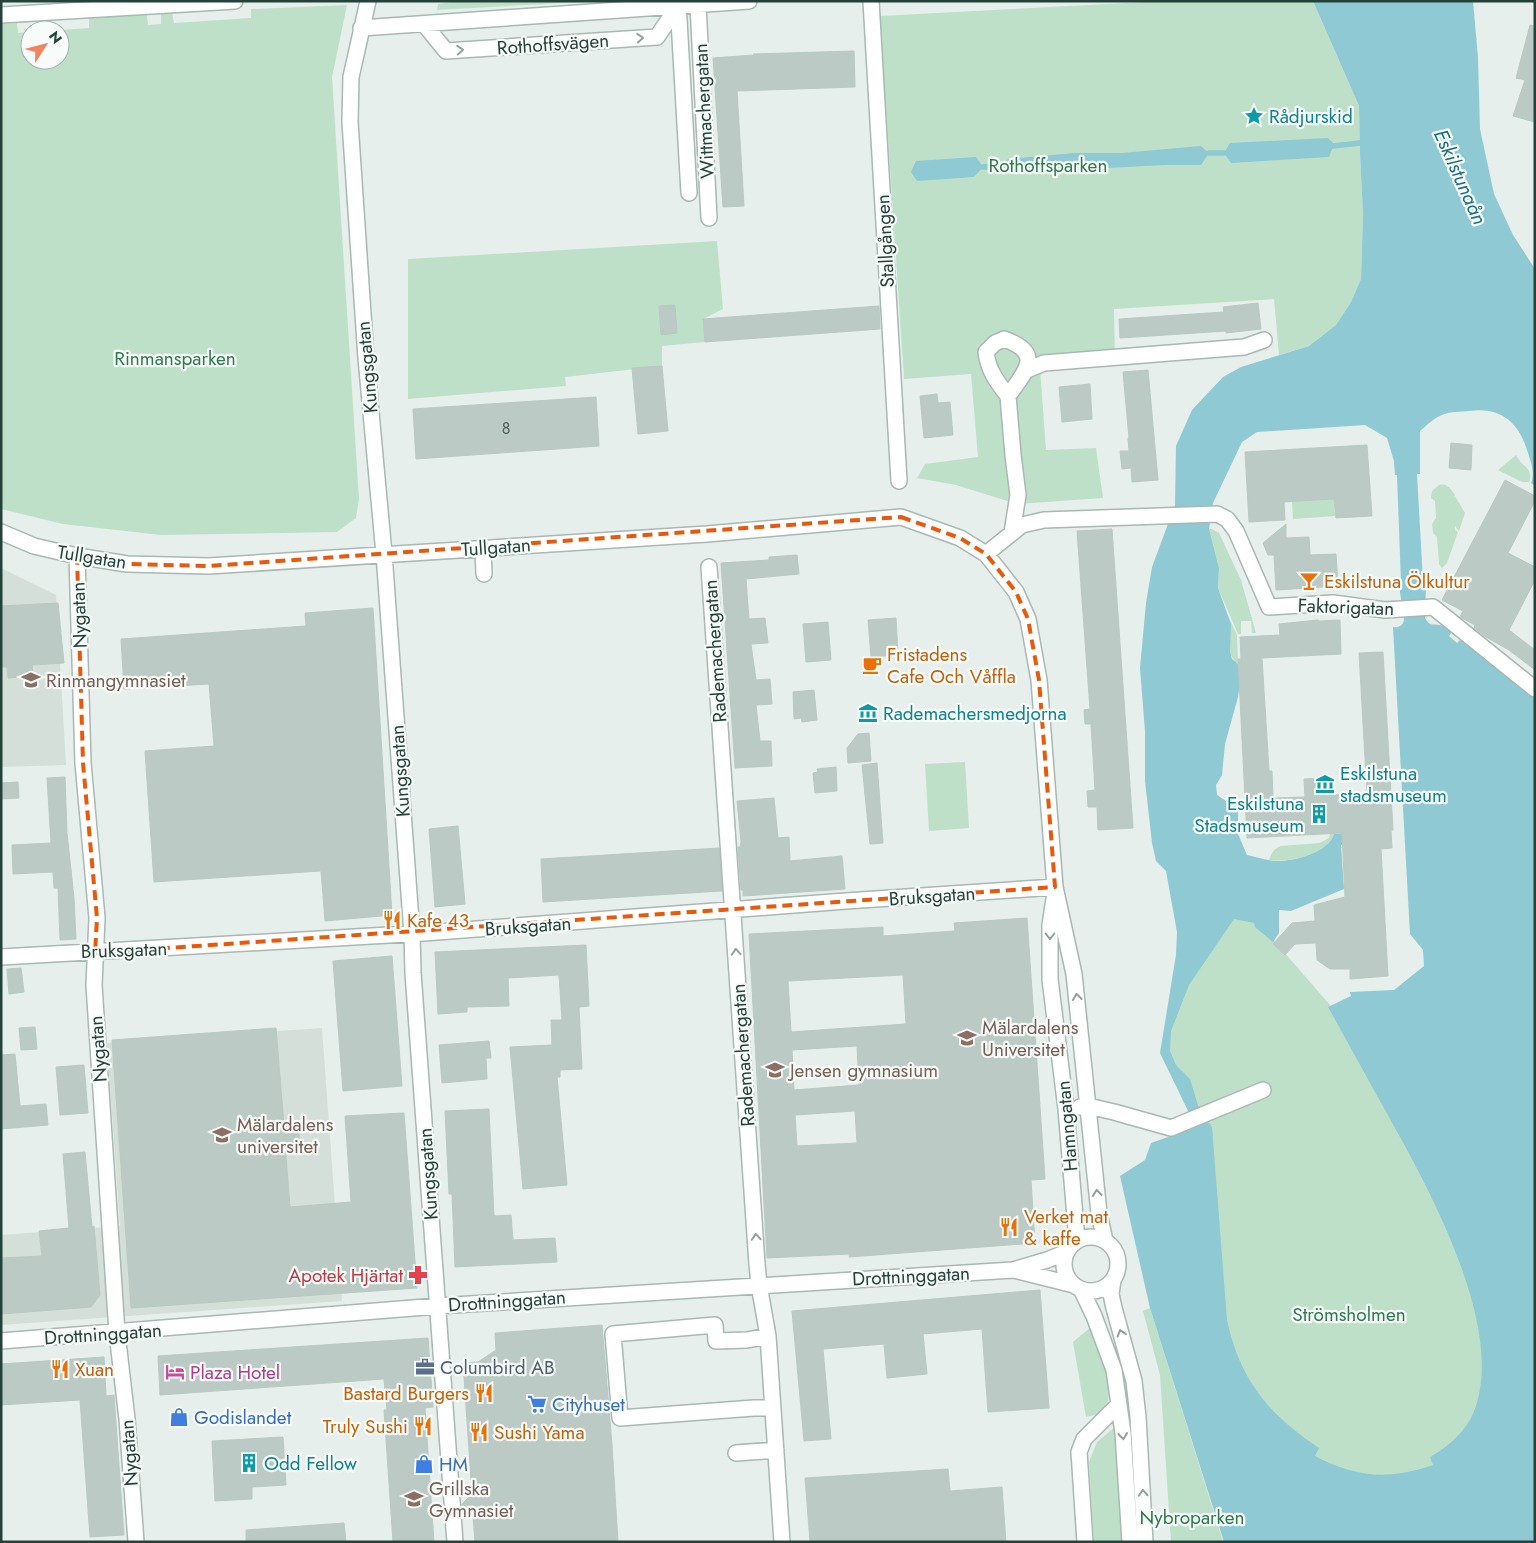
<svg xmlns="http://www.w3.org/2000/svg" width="1536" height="1543" viewBox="0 0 1536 1543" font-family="Jost,sans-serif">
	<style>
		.built { fill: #d4dfda }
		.green { fill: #bfe0c8 }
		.water { fill: #8ec9d4; fill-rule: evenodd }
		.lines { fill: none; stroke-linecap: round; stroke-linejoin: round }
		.stream { stroke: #8ec9d4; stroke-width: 5.5 }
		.building { fill: #bbcac4; stroke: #b8c9c2; fill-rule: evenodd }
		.minor-casing { stroke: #a8b8b2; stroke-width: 18 }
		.minor { stroke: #fff; stroke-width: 15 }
		.oneway { stroke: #92a09c }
		.marked { fill: none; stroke: #e8590c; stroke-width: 4; stroke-dasharray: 10 6; stroke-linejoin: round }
		.labels { text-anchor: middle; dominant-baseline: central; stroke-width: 4.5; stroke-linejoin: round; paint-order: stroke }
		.number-label { font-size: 16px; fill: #4a645c }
		.street-label { font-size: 19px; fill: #24423a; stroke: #f7fbf9 }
		.culture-label { font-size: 19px; fill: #0d838f; stroke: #f7fbf9; text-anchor: start }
		.park-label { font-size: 19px; fill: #2d7a4b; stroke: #f7fbf9 }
		.food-label { font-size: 19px; fill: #c56008; stroke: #f7fbf9; text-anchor: start }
		.education-label { font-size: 19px; fill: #785e54; stroke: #f7fbf9; text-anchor: start }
		.health-label { font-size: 19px; fill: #be3a42; stroke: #f7fbf9; text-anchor: end }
		.service-label { font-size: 19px; fill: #4e5e75; stroke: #f7fbf9; text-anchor: start }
		.hotel-label { font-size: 19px; fill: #b23c85; stroke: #f7fbf9; text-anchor: start }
		.shop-label { font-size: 19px; fill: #366cbe; stroke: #f7fbf9; text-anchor: start }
		.water-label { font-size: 20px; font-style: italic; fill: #1c6f80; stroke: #f7fbf9 }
	</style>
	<rect width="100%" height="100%" fill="#e6efeb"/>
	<path class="built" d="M1,568L56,595L66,765L1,767Z
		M322,1028L342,1301L1,1325V1235L120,1226L107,1043Z"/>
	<path class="green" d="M458,1H600L437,10L438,4Z
		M1165,1H1313L1359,106L1360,153L1363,215L1361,279L1351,302L1336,325L1309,346L1279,355L1274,299L1114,309L1115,362L1040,368L1046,450L1096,448L1103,498L1017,504L956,485L917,478L925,464L978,457L971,374L904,379L880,16Z
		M347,5L332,77L359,499L356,518L337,532L161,535L63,524L1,509V24L17,23L18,33L30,32V60H60V30L89,28V18L147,15L148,25L161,24V14L172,13L174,23L251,18V9Z
		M717,241L723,309L703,319L705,342L662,346V366L565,377L566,386L408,399V259Z
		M1516,455C1521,466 1535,469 1529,482H1522L1498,470Z
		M1439,485C1447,483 1450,488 1455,495L1453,498L1455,496L1465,513L1459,531L1455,526V530L1458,532L1447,563L1442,568L1439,564L1437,537L1433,533L1432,524L1436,518L1435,501L1431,498L1432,491Z
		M1334,499L1335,516L1293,519L1292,502Z
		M1209,529H1212L1219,533L1241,580L1256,633H1252L1251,621H1241V634H1238L1218,588L1219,568Z
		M1228,616L1237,635L1238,664C1223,653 1234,632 1228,616Z
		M965,762L969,828L929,831L925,764Z
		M1330,833L1334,834C1328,855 1288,863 1269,860C1272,853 1273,849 1281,846L1320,843L1329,838Z
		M1239,912L1264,929L1330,1005L1444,1207L1480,1310L1487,1385L1475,1430L1437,1470L1389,1482L1351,1475L1314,1459L1258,1406L1220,1320L1204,1129L1164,1049L1175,1000L1211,941Z
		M1150,1308L1223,1541L1224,1542H1171L1160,1375L1143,1311Z
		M1091,1327L1110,1379L1108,1403L1100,1414L1086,1417L1073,1342Z
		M1115,1427L1122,1542H1094L1089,1462L1097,1442Z"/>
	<path class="water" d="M1313,1H1473L1478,58L1480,129L1494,194L1513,235L1535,269V486L1531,483C1535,473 1531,462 1528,453C1519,422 1501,407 1469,411C1460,412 1451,411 1442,415C1434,418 1427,425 1420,431V474H1417L1423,581L1426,584L1425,618C1429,626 1432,624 1440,625C1444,626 1448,629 1452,632L1449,636L1457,643L1461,639L1535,699V1542H1224L1150,1308L1120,1176L1145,1160L1151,1143L1194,1128L1190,1115L1160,1053L1176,955L1177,932L1166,871L1156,861L1152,843L1145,781V731L1140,668L1146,603L1152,567L1175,505L1176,446L1192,410L1223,377L1241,367L1309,346L1336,325L1351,302L1361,279L1363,215L1360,153L1359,106ZM1365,425L1387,438L1394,461L1395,475H1397L1401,582L1399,585L1404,620C1403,626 1398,628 1393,627L1410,934L1423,950L1424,966L1394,990L1350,992L1351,996L1328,1007C1347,1041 1366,1076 1385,1110C1426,1183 1512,1335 1471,1418C1461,1436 1447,1447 1430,1457L1433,1465C1389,1480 1357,1478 1315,1456L1319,1448C1269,1415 1240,1380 1227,1320L1212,1127L1200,1112L1190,1079L1176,1065L1170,1051L1171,1031L1189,985L1234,919L1254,923L1255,927L1273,942L1279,933V910L1291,911L1344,889L1341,845L1351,843L1348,833L1334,834C1329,853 1292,862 1274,861C1265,860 1256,857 1247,855L1238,834V813L1236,804L1226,801L1217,795L1216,785L1222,775L1225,744L1238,697L1240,684L1238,664L1232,659L1230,651L1231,624L1218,588L1219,568L1209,529L1213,503L1242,442L1257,432Z
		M1328,138L1334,144L1329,157L1231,163L1224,153L1230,143Z
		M1201,146L1209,153L1201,165H1165L1011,173L1002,166L1008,159L1074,153H1122Z
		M976,157L983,167L974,177L917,181L911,172L916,161Z"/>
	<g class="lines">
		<path class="stream" d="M1333,146L1360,143
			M1209,153H1224
			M983,167L1002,166"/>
	</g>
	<path class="building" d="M1530,25L1535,26V122L1513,116L1525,80L1516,78Z
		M854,51L855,87L737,91L744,206L723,207L713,58L754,55L753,54Z
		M1258,303L1261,329L1226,333V331L1120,338L1119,319L1224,312L1223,307Z
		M675,305L677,333L661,335L659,306Z
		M879,306L880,329L705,342L703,319Z
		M662,366L668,431L638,434L632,368Z
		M1148,370L1158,480L1132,482L1131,468L1122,469L1120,451H1129L1128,438H1129L1123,372Z
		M1090,384L1092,419L1062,422L1059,387Z
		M937,394L938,403L950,402L953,435L924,438L920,396Z
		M596,397L599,446L416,459L413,409Z
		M1451,443L1472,445L1471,470L1449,468Z
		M1367,445L1372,516L1336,518L1334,499L1284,502L1285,520L1249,522L1245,452Z
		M1505,480L1535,496V501L1508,553L1535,567V580L1509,630L1535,650V670L1509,650L1486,637L1474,628L1475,625L1460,617L1463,611L1442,600Z
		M1286,524V538L1309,537L1310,555L1336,554L1338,586L1276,590L1274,555H1268L1263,543Z
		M1112,529L1133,828L1098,830L1097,807H1088L1087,791L1095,790L1091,724H1085L1084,710L1090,709L1077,531Z
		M797,555L799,574L746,579L749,619L765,618L768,643L751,644L756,680L770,679L772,704L756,705L760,741H771L772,766L735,768L721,563L769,560V557Z
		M58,603L64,663L32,665L33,676L8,678L7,667H1V606Z
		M373,608L392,915L325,921L321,871L154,882L145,751L214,746L209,684L124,689L121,639L306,626L305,613Z
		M896,618L898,655L871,657L868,620Z
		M1318,620L1319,621L1340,620L1341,654L1262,658L1269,771H1272L1273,798L1305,797L1304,779L1331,778L1332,795L1367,793L1359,653L1383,652L1393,830H1391L1392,848L1381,849L1388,976L1350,979V969H1330L1317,960L1316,943L1295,944L1285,955L1273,944L1292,923L1315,921L1314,905L1345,897L1342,833L1247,838L1238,659H1241L1240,637L1280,635L1279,624Z
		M828,622L831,660L806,662L803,624Z
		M814,690L817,720L802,722L801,718L794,719L793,692Z
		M869,733L871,761L848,763L847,748L858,734Z
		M877,763L883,843L870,844L862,765Z
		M836,767L837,791L815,793L813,773L818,772L817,769Z
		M65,777L67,833L74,898L76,939L60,940L58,888H54L53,872L13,874L12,845L51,843L47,778Z
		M18,782L19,798L1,799V783Z
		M774,798L778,838L789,837L790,861L842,856L845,889L743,896V890H741L738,847H740L741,842L737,801Z
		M458,826L465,904L435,907L429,829Z
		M719,848L722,891L543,902L541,859Z
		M1027,918L1045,1179L1031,1180L1035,1243L849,1257V1254L767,1258L749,934L883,927V936L955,931L954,923ZM903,975L906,1024L791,1032L788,981ZM857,1046L859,1085L794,1090L792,1050ZM855,1111L857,1143L797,1146L795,1115Z
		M586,945L589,1006L579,1007L582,1069L560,1070V1077H557L567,1185L523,1189L510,1047L552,1045L551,1020H562L559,975L508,978L509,1006L467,1007V1012L438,1014L435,952Z
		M392,956L402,1086L343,1091L333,961Z
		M21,968L24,992L9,994L7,969Z
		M35,1027L37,1049L21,1050L19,1028Z
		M276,1028L284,1126L298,1125L300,1143L285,1144L290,1207L351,1202L345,1116L404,1113L417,1288L131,1308L112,1040Z
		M489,1041L491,1058H486L487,1079L442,1083L439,1045Z
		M15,1054L20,1106L46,1104L48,1125L1,1129V1055Z
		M84,1065L88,1113L60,1115L56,1067Z
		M489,1109L494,1216L511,1215L513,1240L555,1238L557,1262L455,1267L452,1194H449L445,1111Z
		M85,1152L92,1227L94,1226L100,1295L91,1307L1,1314V1258L42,1256L39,1231L69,1228L63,1154Z
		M1040,1290L1049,1408L988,1412L982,1329L923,1334L927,1374L887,1378L884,1344L823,1349L831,1439L804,1441L792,1311Z
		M602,1325L612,1445L618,1542H475L473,1516L462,1508V1504L472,1494L463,1363L478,1362L496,1350L495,1333Z
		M428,1338L433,1407L425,1408L434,1542H393L384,1410H387L384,1379L160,1395L158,1356Z
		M104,1357L106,1396L114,1395L124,1535L90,1537L80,1400L1,1405V1364Z
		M283,1437L286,1485L252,1487V1499L215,1501L212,1441Z
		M948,1469L950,1491L1002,1487L1006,1542H810L805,1478Z
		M344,1523L346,1542H246V1530Z"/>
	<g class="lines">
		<g class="minor-casing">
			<path id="minor" d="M368,1L351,77L350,122L366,358L384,554L412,934L413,973L455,1542
				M871,1L899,481
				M678,3L689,193
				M698,5L709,218
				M1,15L235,1
				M424,24L446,51L657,37L678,6
				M361,28L749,1
				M1027,370L1044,363L1244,347L1264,340
				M1008,396C997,382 988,370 986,352L995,343L1004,339C1044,353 1026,371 1008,396L1013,455L1018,495L1012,533
				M1,532L34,546L77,556L127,564L209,566L707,534L901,517L960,538L986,554L1016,592L1028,619L1039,680L1055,887L1074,974L1099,1213L1105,1241
				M483,548L484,574
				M986,554L1022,525L1044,520L1217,514L1227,519L1236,531L1269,607L1333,603L1385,610L1433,607L1535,689
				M77,556L83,763L97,918L94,985L117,1333L127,1419L136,1542
				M709,567L757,1264L759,1285L768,1336L782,1542
				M1054,899L1050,925V979L1066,1109L1076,1229L1072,1245
				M1,957L424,933L846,901L1055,887
				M1080,1107L1088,1106L1114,1112L1171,1128L1263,1090
				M1064 1264a27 27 0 1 1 54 0a27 27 0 1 1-54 0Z
				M1014,1270L1074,1285
				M1113,1280L1111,1294L1114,1308L1134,1381L1138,1417L1145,1542
				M1081,1289L1094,1316L1114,1370L1123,1433L1130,1542
				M768,1336L747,1340L716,1341L715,1325L613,1334L620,1418L754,1408H773
				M1,1341L438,1306L1013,1270L1047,1260L1067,1252
				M736,1453L776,1450
				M1085,1542L1079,1452L1084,1439L1118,1405"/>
		</g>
		<use href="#minor" class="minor"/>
	</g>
	<defs><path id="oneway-chevron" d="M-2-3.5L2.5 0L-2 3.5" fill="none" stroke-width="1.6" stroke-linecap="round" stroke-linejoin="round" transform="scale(1.25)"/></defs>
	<g class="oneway">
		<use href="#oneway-chevron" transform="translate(640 38) rotate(-4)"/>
		<use href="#oneway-chevron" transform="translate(460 50) rotate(-4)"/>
		<use href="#oneway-chevron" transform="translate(1050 936) rotate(90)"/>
		<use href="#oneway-chevron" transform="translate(736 952) rotate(-94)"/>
		<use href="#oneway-chevron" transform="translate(1077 997) rotate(-96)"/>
		<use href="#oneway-chevron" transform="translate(1097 1193) rotate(-96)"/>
		<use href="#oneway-chevron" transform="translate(756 1237) rotate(-94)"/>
		<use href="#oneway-chevron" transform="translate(1121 1333) rotate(-107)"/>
		<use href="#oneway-chevron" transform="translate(1123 1436) rotate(84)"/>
		<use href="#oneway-chevron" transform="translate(1143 1493) rotate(-93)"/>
	</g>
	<path class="marked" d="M901,517L960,538L986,554L1016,592L1028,619L1039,680L1055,887L95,953L97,918L83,763L77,556L127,564L209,566Z"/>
	<defs>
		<g id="sight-bare" transform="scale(1.5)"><path d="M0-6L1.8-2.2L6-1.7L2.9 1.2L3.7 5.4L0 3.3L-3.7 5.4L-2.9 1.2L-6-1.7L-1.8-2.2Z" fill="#0f9aa8" stroke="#f7fbf9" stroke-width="2.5" paint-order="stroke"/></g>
		<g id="bar-bare" transform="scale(1.5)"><path d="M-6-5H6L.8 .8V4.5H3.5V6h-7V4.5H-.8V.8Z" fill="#e8710a" stroke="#f7fbf9" stroke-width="2.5" paint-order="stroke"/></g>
		<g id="cafe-bare" transform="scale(1.5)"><path d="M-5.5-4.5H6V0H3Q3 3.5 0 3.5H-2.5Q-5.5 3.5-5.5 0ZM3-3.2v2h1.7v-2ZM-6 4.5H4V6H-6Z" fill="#e8710a" stroke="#f7fbf9" stroke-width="2.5" paint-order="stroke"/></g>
		<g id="school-bare" transform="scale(1.5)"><path d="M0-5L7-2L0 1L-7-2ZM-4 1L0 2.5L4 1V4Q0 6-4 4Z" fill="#8d6e63" stroke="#f7fbf9" stroke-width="2.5" paint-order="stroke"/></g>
		<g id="museum-bare" transform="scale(1.5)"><path d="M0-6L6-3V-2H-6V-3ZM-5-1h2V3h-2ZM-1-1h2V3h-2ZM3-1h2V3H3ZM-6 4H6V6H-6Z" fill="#0f9aa8" stroke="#f7fbf9" stroke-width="2.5" paint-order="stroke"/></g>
		<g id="building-bare" transform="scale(1.5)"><path d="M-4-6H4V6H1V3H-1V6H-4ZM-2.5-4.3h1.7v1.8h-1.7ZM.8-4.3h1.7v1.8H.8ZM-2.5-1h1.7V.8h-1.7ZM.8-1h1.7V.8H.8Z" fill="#0f9aa8" stroke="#f7fbf9" stroke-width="2.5" paint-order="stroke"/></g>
		<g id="restaurant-bare" transform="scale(1.5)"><path d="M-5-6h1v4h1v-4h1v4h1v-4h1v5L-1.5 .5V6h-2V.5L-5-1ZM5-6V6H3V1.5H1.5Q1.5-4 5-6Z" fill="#e8710a" stroke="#f7fbf9" stroke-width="2.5" paint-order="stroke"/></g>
		<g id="university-bare" transform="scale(1.5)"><path d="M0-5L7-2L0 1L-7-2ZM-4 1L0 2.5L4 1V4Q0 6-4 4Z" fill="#8d6e63" stroke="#f7fbf9" stroke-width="2.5" paint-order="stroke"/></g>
		<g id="pharmacy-bare" transform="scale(1.5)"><path d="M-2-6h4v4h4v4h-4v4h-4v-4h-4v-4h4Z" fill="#e0444e" stroke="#f7fbf9" stroke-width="2.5" paint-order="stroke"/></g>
		<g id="office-bare" transform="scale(1.5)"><path d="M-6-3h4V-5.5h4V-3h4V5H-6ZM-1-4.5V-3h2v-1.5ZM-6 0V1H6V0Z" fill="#5c6f8a" stroke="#f7fbf9" stroke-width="2.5" paint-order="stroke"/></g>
		<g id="hotel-bare" transform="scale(1.5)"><path d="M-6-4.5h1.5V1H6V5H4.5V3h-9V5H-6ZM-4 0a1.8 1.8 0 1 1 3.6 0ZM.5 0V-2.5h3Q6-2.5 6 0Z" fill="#d1479c" stroke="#f7fbf9" stroke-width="2.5" paint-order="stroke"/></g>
		<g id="supermarket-bare" transform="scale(1.5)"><path d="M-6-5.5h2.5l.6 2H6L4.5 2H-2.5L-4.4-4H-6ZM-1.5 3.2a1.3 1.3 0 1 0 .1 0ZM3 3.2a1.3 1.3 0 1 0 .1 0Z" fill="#3f7fe0" stroke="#f7fbf9" stroke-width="2.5" paint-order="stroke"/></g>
		<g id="shop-bare" transform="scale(1.5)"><path d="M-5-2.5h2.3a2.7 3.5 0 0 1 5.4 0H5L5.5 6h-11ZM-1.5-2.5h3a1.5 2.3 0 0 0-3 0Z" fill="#3f7fe0" stroke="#f7fbf9" stroke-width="2.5" paint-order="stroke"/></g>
	</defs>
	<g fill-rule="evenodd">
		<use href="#sight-bare" x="1254" y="116"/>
		<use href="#bar-bare" x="1309" y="581"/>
		<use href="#cafe-bare" x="872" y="665"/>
		<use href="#school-bare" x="31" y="680"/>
		<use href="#museum-bare" x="868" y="713"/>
		<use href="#museum-bare" x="1325" y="784"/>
		<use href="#building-bare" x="1319" y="814"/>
		<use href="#restaurant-bare" x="392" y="920"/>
		<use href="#university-bare" x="967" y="1038"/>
		<use href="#school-bare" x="775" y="1070"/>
		<use href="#university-bare" x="222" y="1135"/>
		<use href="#restaurant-bare" x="1009" y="1227"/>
		<use href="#pharmacy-bare" x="418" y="1275"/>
		<use href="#office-bare" x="425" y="1367"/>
		<use href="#restaurant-bare" x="60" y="1369"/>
		<use href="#hotel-bare" x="175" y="1372"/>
		<use href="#restaurant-bare" x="484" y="1393"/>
		<use href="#supermarket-bare" x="537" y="1404"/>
		<use href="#shop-bare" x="179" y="1417"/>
		<use href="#restaurant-bare" x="423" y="1426"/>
		<use href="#restaurant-bare" x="479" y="1432"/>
		<use href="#building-bare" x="249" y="1463"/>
		<use href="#shop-bare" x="424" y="1464"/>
		<use href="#school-bare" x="414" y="1499"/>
	</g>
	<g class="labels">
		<g class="number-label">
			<text x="506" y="428">8</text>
		</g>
		<g class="street-label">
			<text transform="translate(553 44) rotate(-4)">Rothoffsvägen</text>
			<text transform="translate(704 111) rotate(-93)">Wittmachergatan</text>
			<text transform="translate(885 241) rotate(-93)">Stallgången</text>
			<text transform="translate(367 367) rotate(-95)">Kungsgatan</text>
			<text transform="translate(496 547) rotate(-4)">Tullgatan</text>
			<text transform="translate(92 557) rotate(9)">Tullgatan</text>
			<text transform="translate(1346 607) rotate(2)">Faktorigatan</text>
			<text transform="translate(79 615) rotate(-92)">Nygatan</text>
			<text transform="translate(715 651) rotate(-94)">Rademachergatan</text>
			<text transform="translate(400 771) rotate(-94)">Kungsgatan</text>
			<text transform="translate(932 896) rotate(-4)">Bruksgatan</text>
			<text transform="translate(528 926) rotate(-4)">Bruksgatan</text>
			<text transform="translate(124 950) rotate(-2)">Bruksgatan</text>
			<text transform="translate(98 1049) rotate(-94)">Nygatan</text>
			<text transform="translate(743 1055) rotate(-94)">Rademachergatan</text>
			<text transform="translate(1067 1126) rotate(-95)">Hamngatan</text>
			<text transform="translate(428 1174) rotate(-94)">Kungsgatan</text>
			<text transform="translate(911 1276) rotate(-3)">Drottninggatan</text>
			<text transform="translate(507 1301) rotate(-4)">Drottninggatan</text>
			<text transform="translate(103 1334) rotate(-4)">Drottninggatan</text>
			<text transform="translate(129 1453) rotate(-94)">Nygatan</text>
		</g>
		<g class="culture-label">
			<text x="1269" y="116">Rådjurskid</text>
			<text x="883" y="713">Rademachersmedjorna</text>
			<text x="1340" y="773">Eskilstuna<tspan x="1340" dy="22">stadsmuseum</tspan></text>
			<text x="1304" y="803" text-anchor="end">Eskilstuna<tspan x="1304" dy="22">Stadsmuseum</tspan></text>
			<text x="264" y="1463">Odd Fellow</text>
		</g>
		<g class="park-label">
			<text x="1048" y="165">Rothoffsparken</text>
			<text x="175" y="358">Rinmansparken</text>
			<text x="1349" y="1314">Strömsholmen</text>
			<text x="1192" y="1517">Nybroparken</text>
		</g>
		<g class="food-label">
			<text x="1324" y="581">Eskilstuna Ölkultur</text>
			<text x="887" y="654">Fristadens<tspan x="887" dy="22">Cafe Och Våffla</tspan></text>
			<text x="407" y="920">Kafe 43</text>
			<text x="1024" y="1216">Verket mat<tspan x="1024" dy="22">&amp; kaffe</tspan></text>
			<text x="75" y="1369">Xuan</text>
			<text x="469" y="1393" text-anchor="end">Bastard Burgers</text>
			<text x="408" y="1426" text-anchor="end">Truly Sushi</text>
			<text x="494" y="1432">Sushi Yama</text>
		</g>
		<g class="education-label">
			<text x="46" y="680">Rinmangymnasiet</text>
			<text x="982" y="1027">Mälardalens<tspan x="982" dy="22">Universitet</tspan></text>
			<text x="790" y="1070">Jensen gymnasium</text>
			<text x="237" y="1124">Mälardalens<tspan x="237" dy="22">universitet</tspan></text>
			<text x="429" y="1488">Grillska<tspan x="429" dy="22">Gymnasiet</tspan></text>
		</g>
		<g class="health-label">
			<text x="403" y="1275">Apotek Hjärtat</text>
		</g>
		<g class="service-label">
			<text x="440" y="1367">Columbird AB</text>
		</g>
		<g class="hotel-label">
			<text x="190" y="1372">Plaza Hotel</text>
		</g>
		<g class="shop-label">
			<text x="552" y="1404">Cityhuset</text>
			<text x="194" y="1417">Godislandet</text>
			<text x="439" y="1464">HM</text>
		</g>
		<g class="water-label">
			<text transform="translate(1460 177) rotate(66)">Eskilstunaån</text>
		</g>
	</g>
	<rect width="1536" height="1543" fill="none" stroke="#24423a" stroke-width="5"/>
	<g transform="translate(45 45) rotate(54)"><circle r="24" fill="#f7fbf9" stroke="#a3b1ad"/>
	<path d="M0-4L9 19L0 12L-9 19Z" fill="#f4845f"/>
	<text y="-8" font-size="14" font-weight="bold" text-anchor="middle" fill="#24423a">N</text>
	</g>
</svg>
